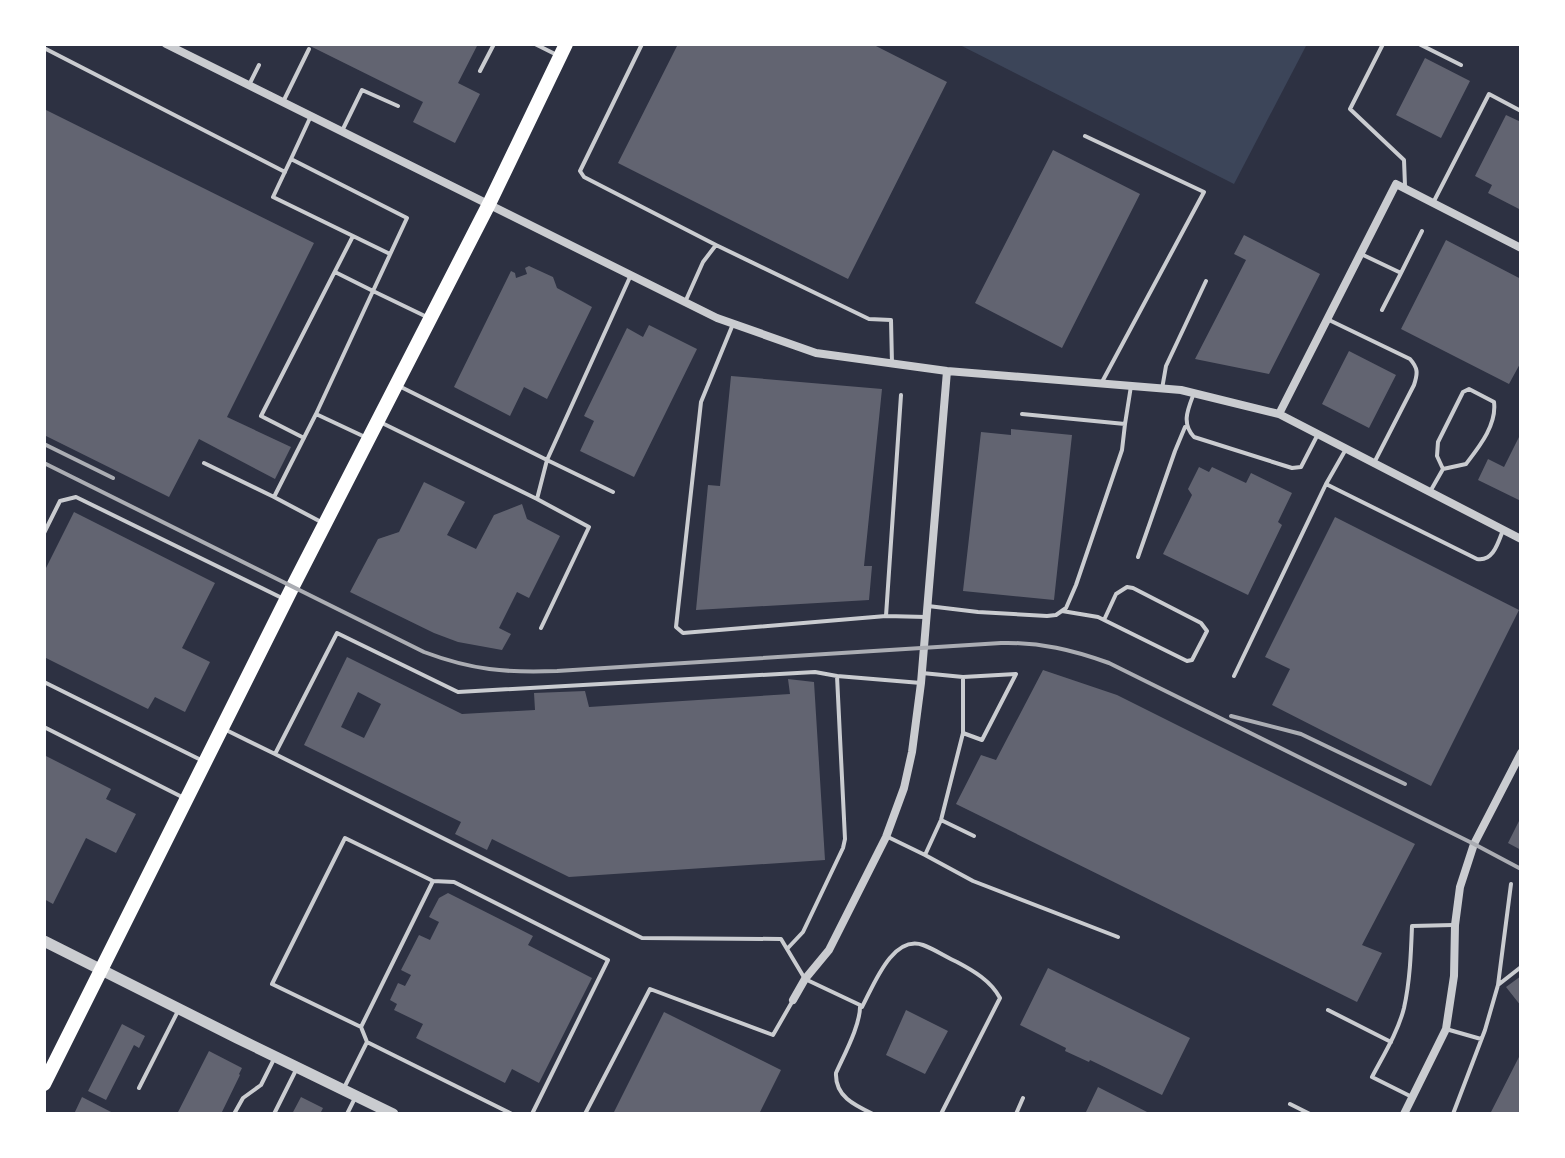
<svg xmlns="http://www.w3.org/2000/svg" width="1565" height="1158" viewBox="0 0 1565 1158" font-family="'Golos Text',sans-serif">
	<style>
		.green { fill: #3c4559 }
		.building { fill: #626471; fill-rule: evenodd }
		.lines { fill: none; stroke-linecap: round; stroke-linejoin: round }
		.service { stroke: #caccd0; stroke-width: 4 }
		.minor { stroke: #caccd0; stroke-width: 8 }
		.tertiary { stroke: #caccd0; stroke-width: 11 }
		.primary { stroke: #fff; stroke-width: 14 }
		.rail { stroke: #abadb3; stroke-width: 4 }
	</style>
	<rect width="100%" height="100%" fill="#2d3142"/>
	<path class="green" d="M958,44H1307L1234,184Z"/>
	<path class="building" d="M306,44H478L458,83L480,94L455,143L413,122L423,102Z
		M678,44H872L947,82L848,279L618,163Z
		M1425,58L1470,81L1441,138L1396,115Z
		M44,109L314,243L227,417L291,447L275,479L199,439L169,497L44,435Z
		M1506,115L1521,122V210L1488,193L1492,185L1475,176Z
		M1053,150L1140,194L1062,348L975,303Z
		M1244,235L1320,274L1269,374L1195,359L1246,260L1234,254Z
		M1446,240L1521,279V362L1509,384L1401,329Z
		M529,266L553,277L557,288L592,307L547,399L524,387L510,416L454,387L511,271L515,273L516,278L527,274L525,268Z
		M649,325L697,349L634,477L580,451L594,421L584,416L627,328L643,337Z
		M1349,351L1396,375L1369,428L1322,404Z
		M731,376L882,389L864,566H872L869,600L696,610L708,485L720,486Z
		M1011,429L1072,435L1054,600L963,591L981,432L1011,435Z
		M1521,433V501L1478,480L1488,459L1504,467Z
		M1199,467L1209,472L1212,467L1246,483L1251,473L1292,493L1278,522L1282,525L1248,595L1163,554L1192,495L1188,489Z
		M424,482L465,502L447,535L476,549L494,515L522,504L527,519L560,536L529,598L517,592L499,628L511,634L502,650L458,642L434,633L350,592L378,539L399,532Z
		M74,512L215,583L182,648L210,662L185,712L155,697L148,709L44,657V572Z
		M1335,517L1519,610L1431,786L1272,705L1290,669L1265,657Z
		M347,657L462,714L535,710L534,693L585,691L589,707L790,694L788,679L814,682L825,860L569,877L492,839L487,850L455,834L461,822L304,745ZM358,692L381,704L364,738L341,727Z
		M1043,670L1117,695L1415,844L1362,945L1382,953L1357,1002L956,804L981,755L996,760Z
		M44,755L111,789L106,799L136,814L116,853L86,838L53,904L44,899Z
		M1521,817V850L1508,843Z
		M448,893L533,936L528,945L592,978L539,1083L512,1069L505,1083L416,1038L423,1024L394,1010L397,1004L390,1000L398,983L405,986L411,975L401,970L419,935L430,940L439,922L429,917L439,898Z
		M1048,968L1190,1038L1162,1095L1090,1060L1089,1062L1065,1051L1066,1048L1020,1025Z
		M1521,976V1006L1506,987Z
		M906,1010L948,1031L925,1074L886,1055Z
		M664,1012L781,1070L759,1114H613Z
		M122,1024L145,1036L139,1048L134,1045L106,1100L88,1091Z
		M209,1051L242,1068L239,1074L240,1075L221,1114H177Z
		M1521,1053V1114H1490Z
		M1098,1087L1151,1114H1085Z
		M82,1097L115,1114H74Z
		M301,1097L323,1108L320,1114H292Z"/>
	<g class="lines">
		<path class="service" d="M535,44L557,55
			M642,44L580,171L584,177L716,245
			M1383,44L1350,109L1404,160L1405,186
			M1419,44L1461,65
			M44,48L285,172
			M480,71L494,44
			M249,85L259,65
			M283,102L309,49
			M310,118L291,159L407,218L373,291L335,272
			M342,131L362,90L398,106
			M1085,136L1204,192L1102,382
			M291,159L273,197L390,254
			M1433,203L1489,94L1521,111
			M1361,254L1401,273L1382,310
			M1401,273L1422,231
			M686,300L703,262L716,245L869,319L891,320L892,364
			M1327,319L1410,359C1418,368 1418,373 1414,385L1375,461
			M733,324L701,402L676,627L683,633L886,616L926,617
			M399,386L547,460L537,499
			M1162,389L1166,366L1206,281
			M1194,393C1188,409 1181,423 1194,437L1292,468L1301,467L1318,434
			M316,414L373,291L429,318
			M1022,414L1125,424L1131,386
			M380,422L537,499L589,527L541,628
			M304,438L261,416L353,236
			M1346,449L1326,484L1334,488L1477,559C1493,562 1498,543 1503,530
			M204,463L274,497
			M1431,490L1443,469L1466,464C1479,447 1497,425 1494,402L1469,389L1463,392L1438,442L1437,456L1443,469
			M613,492L547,460L630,277
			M323,523L274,497L316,414L365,437
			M44,533L60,501L76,497L284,599
			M1138,557L1175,451L1185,427
			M928,606L978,612L1047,616L1056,615L1066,608L1076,585L1122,450L1125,424
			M1062,611L1098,617L1187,661L1192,660L1207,631L1201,623L1133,588L1127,587L1116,594L1104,620
			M886,616L901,395
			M837,676L815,672L458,692L337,633L275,754L642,938L781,939L805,979L860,1005C861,1024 844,1055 836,1073C835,1096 854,1105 873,1114
			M1234,676L1326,484
			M44,682L203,761
			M44,727L184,798
			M224,729L275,754
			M963,733L982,740L1016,674L963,677
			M941,820L974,836
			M888,837L925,855L941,820L963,733V677L922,673
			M925,855L973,881L1118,937
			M787,949L803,932L843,848L845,839L837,676L921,683
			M1498,985L1511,884
			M862,1007C873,987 892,934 923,945C934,949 946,957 957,962C974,971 991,981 1000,998L941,1114
			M1328,1010L1391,1042
			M361,1027L433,881
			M1446,1029L1481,1039
			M367,1042L361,1027L272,984L345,838L433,881L454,882L608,960L532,1114
			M139,1088L178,1011
			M344,1088L367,1042L512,1114
			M1412,1097L1372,1077C1383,1056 1398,1032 1404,1008C1410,981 1411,953 1412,926L1453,925
			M1290,1104L1310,1114
			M234,1114L243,1098L261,1085L274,1059
			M274,1114L296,1070
			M347,1114L355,1098
			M585,1114L650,989L773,1035L792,1002
			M1016,1114L1023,1098
			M1453,1114L1485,1030L1498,985L1521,967"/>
		<path class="minor" d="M166,44L717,318L816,353L947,371L1181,390L1279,414L1521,539
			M1279,414L1396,184L1521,248
			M793,1000L805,979L829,950L886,837L904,788L912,752L921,683L947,371
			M1404,1114L1446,1029L1454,976L1455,925L1460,887L1474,844L1521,753"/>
		<path class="tertiary" d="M44,941L237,1038L393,1114"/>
		<path class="primary" d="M44,1084L293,586L489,204L566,44"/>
		<path class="rail" d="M44,444L113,478
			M44,463L424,652C472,670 506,673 557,671L1001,643C1040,642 1073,650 1109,663L1474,844L1521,869
			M1231,716L1301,734L1405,784"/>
	</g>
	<rect width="1565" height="1158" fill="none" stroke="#ffffff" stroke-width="92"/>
</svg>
